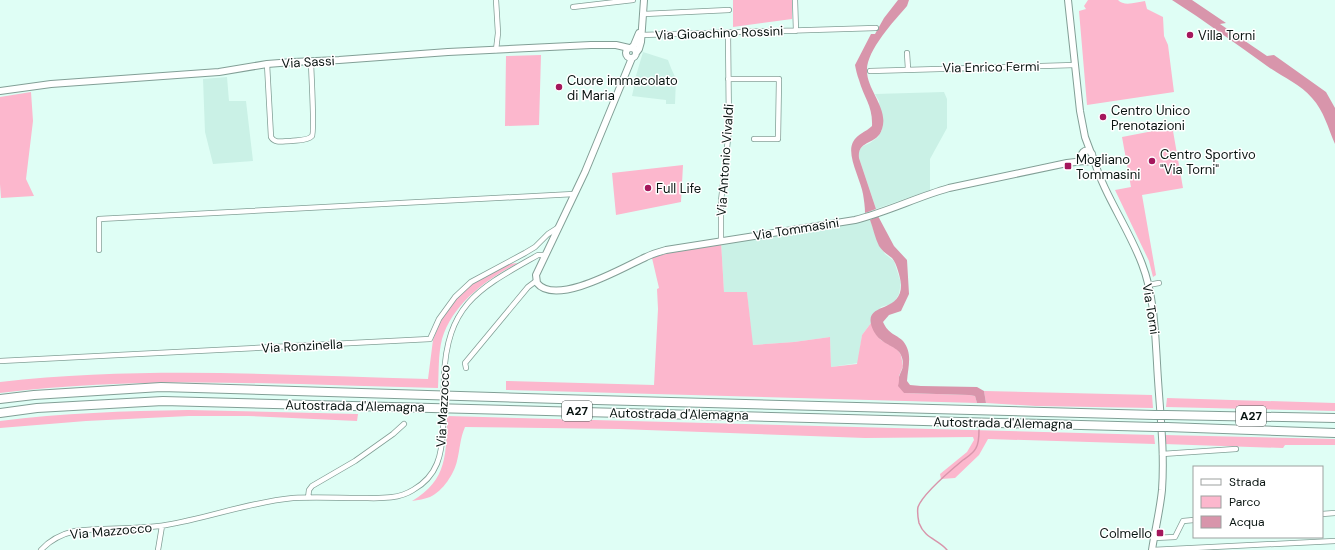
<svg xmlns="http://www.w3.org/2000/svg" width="1335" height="550" viewBox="0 0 1335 550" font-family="'DM Sans',sans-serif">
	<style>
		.built { fill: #caf1e6 }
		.green { fill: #fcb7cd }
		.water { fill: #d895ab }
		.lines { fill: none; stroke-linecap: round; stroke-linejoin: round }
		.stream { stroke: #d895ab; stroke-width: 1.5 }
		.street-casing { stroke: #829f96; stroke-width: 6 }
		.secondary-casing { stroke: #829f96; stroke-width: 8 }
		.highway-casing { stroke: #829f96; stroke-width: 10 }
		.street { stroke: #fff; stroke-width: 4.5 }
		.secondary { stroke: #fff; stroke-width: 6 }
		.highway { stroke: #fff; stroke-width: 8 }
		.street-bridge-casing { stroke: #829f96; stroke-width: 6; stroke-linecap: butt }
		.highway-bridge-casing { stroke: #829f96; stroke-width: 10; stroke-linecap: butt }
		.street-bridge { stroke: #fff; stroke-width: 4.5 }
		.highway-bridge { stroke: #fff; stroke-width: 8 }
		.poi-dot { fill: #a4175c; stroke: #fff; stroke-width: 1.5 }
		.labels { text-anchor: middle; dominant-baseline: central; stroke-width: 3; stroke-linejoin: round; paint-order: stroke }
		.shield { fill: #fff; stroke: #535a58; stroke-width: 1 }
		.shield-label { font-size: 12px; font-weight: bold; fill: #091411 }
		.street-label { font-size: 13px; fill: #091411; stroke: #fff }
		.poi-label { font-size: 13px; fill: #091411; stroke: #fff; text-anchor: start }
	</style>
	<rect width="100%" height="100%" fill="#dffef5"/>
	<path class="built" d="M643,52L668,60L671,68L676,79L675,104H666V100L632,96L634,87L633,86Z
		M227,77L229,101H246L253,161L213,164L205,132L203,79Z
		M944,92L947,99V128L930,159V190L876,209L859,158V152L860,149L863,146L870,143L878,137L882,130L879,101L875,94Z
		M870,220L879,245L885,254L894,261L901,283L900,288L899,294L895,301L891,304L881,307L871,319V323L862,335L858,363L831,367L830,337L794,342L752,345L747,292H724L721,241Z"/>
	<path class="green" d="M733,0H792V19L733,27Z
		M1088,0H1118C1124,7 1137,2 1145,1L1147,9L1163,17L1164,36L1168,45L1174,92L1087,105L1079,11L1086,9L1084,6Z
		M541,55L539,125L505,126L506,56Z
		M31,92L33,121L26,179L34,196L1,198L0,184V97Z
		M1153,131H1173L1183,188L1142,195L1156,275L1153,277L1149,261L1115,190L1131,187L1122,137Z
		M683,165L681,202L616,215L612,173Z
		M721,241L724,292H747L753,345L794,342L830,337L831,367L857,364L862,335L871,323L876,334L881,340L897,349L901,355L903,366L899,376L904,393L969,395L975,396L977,403L506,390V381L654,385L658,309L657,289L659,288L652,258L674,251Z
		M518,263C487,279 453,303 442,339C438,355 439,372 438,388C293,385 144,375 0,393V382C142,366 285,375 428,379L433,340L444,311L468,285L499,265Z
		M984,391L1152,395L1153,408L1036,406L986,403Z
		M1167,398L1335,403V411L1166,407Z
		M188,410L358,414L357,421L248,416H189L86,421L0,428V421C62,413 125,411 188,410Z
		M447,416L1154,435L1155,444L988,439L979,455L955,478L941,479L940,474L967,452L974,440L973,437L865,438L619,429L465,427C460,438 460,449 457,461C454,474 443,491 430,497C425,499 418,500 412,501C448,480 446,453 447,416Z
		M1164,435L1335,439V445H1285L1283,448L1164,444Z"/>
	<path class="water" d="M898,0H909L907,6C894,21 866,51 867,71C867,90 889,109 882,129C877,146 857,139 859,158L876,209L865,213C865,207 864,200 863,194C861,180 846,155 853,142C857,134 866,132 872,126C873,106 864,98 859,80C857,75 856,70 855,65L871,34H875L884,18Z
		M1172,0H1192L1226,23L1220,24L1267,56L1274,55L1326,92L1335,108V144C1328,128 1324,111 1312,98C1300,84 1282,77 1267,66C1236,44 1205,21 1172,0Z
		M878,216L894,246L907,260L909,294L901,311L889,315L883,322C889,335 895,333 903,341C913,353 908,367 907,381L910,385L921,386L977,387L984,391L986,403H977L975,396L969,395L904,393L898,386C899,383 899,380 899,377C900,373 903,369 903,365C903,347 890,348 880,339C876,336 872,329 871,324C866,302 902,313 901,284C900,277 897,264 892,258C887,254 882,251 879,246C875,238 873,228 870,220Z"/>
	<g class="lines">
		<path class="stream" d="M947,550C938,539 925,539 919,523C918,518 917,512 918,507C923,493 951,470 963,460C967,457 973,454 976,448C979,443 979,436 979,430"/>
		<g class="street-casing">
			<path id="street" d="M795,0L796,31
				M573,7L633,0
				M644,14L729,10
				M641,35L876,28
				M496,50L498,33L496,0
				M907,53L908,69
				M267,64L271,137C275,144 283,141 291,141C296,140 308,141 312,136C315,132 311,71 311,61
				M870,71L1075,65
				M728,79H779L778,139H754
				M721,241V201L729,130L728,33
				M99,250V219L574,194
				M1148,285L1159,283
				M0,361L430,339L439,319L455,297L471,282L525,253L535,247L548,234L559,227
				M466,368L465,363L528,287L536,281
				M444,377C447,303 480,288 538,255H545
				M1162,454L1236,449
				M308,498L309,490L312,486L355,461L393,434L404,424
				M1322,514L1335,513
				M1154,538L1175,537L1183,521L1194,520
				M41,550C50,540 62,534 75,531C105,527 136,530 166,525C208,518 250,502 293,498C315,497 338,498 360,498C378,498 397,500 413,490C438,476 442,454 443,428
				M158,550L162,526
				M1152,550L1335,541"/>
		</g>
		<g class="secondary-casing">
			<path id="secondary" d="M1068,0L1080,111L1085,137L1091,153
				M631,48L634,45L639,33
				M626 53a5 5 0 1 1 10 0a5 5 0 1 1-10 0Z
				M636,53L639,49L641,42L644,0
				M632,58L585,172L536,275L537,283C556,307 624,267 646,257C652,254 659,252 666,250L855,220C887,212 917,197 949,188L1067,163L1084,161
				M0,91L51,84L219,72L267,64L293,62L339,60L448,52L591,45H616L629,48
				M1081.5 156a5.5 5.5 0 1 1 11 0a5.5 5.5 0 1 1-11 0Z
				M1093,157C1104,195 1128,227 1142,264C1154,295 1155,330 1157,363C1159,405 1165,448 1162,490C1160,510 1155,530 1152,550"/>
		</g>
		<g class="highway-casing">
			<path id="highway" d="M0,399L34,395L161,387L559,399L1155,415
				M0,413L37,408L163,401L1155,427
				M1166,415L1335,418
				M1167,427L1335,433"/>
		</g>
		<use href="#street" class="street"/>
		<use href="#secondary" class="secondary"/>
		<use href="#highway" class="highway"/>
		<g class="street-bridge-casing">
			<path id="street-bridge" d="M443,428L444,377"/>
		</g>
		<g class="highway-bridge-casing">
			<path id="highway-bridge" d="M1155,415H1166
				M1155,427H1167"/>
		</g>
		<use href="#street-bridge" class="street-bridge"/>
		<use href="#highway-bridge" class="highway-bridge"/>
	</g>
	<g class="poi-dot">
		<circle cx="1190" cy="35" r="4"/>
		<circle cx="559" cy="87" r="4"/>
		<circle cx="1103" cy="117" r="4"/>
		<circle cx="1152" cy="161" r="4"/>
		<rect x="1064" y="162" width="8" height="8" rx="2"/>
		<circle cx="648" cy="188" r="4"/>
		<rect x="1156" y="529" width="8" height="8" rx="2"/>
	</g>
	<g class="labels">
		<g class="shield">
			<rect x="562" y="401" width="30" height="20" rx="3"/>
			<rect x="1236" y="406" width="30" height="20" rx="3"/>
		</g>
		<g class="shield-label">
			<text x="577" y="411">A27</text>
			<text x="1251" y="416">A27</text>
		</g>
		<g class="street-label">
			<text transform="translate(719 33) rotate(-2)">Via Gioachino Rossini</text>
			<text transform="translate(308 62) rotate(-3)">Via Sassi</text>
			<text transform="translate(991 67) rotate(-1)">Via Enrico Fermi</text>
			<text transform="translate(725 160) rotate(-86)">Via Antonio Vivaldi</text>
			<text transform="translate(796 229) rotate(-9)">Via Tommasini</text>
			<text transform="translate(1151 309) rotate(81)">Via Torni</text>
			<text transform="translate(302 346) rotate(-3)">Via Ronzinella</text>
			<text transform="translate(355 406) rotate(1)">Autostrada d'Alemagna</text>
			<text transform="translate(443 406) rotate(-87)">Via Mazzocco</text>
			<text transform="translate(679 414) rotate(1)">Autostrada d'Alemagna</text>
			<text transform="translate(1003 423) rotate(1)">Autostrada d'Alemagna</text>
			<text transform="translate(111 531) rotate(-5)">Via Mazzocco</text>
		</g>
		<g class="poi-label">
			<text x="1198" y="35">Villa Torni</text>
			<text x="567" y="80">Cuore immacolato<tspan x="567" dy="15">di Maria</tspan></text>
			<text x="1111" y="110">Centro Unico<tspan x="1111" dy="15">Prenotazioni</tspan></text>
			<text x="1160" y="154">Centro Sportivo<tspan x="1160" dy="15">"Via Torni"</tspan></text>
			<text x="1076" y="159">Mogliano<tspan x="1076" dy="15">Tommasini</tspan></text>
			<text x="656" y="188">Full Life</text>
			<text x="1152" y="533" text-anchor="end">Colmello</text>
		</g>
	</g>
	<rect x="1193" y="466" width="130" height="72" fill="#ffffff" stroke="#9da1a0"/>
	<rect x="1201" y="479" width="20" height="6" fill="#ffffff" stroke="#9da1a0"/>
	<text x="1229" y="486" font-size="12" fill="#091411">Strada</text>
	<rect x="1201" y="496" width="20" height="12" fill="#fcb7cd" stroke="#9da1a0"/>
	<text x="1229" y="506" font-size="12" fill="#091411">Parco</text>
	<rect x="1201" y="516" width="20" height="12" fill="#d895ab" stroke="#9da1a0"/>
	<text x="1229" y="526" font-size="12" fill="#091411">Acqua</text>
</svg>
